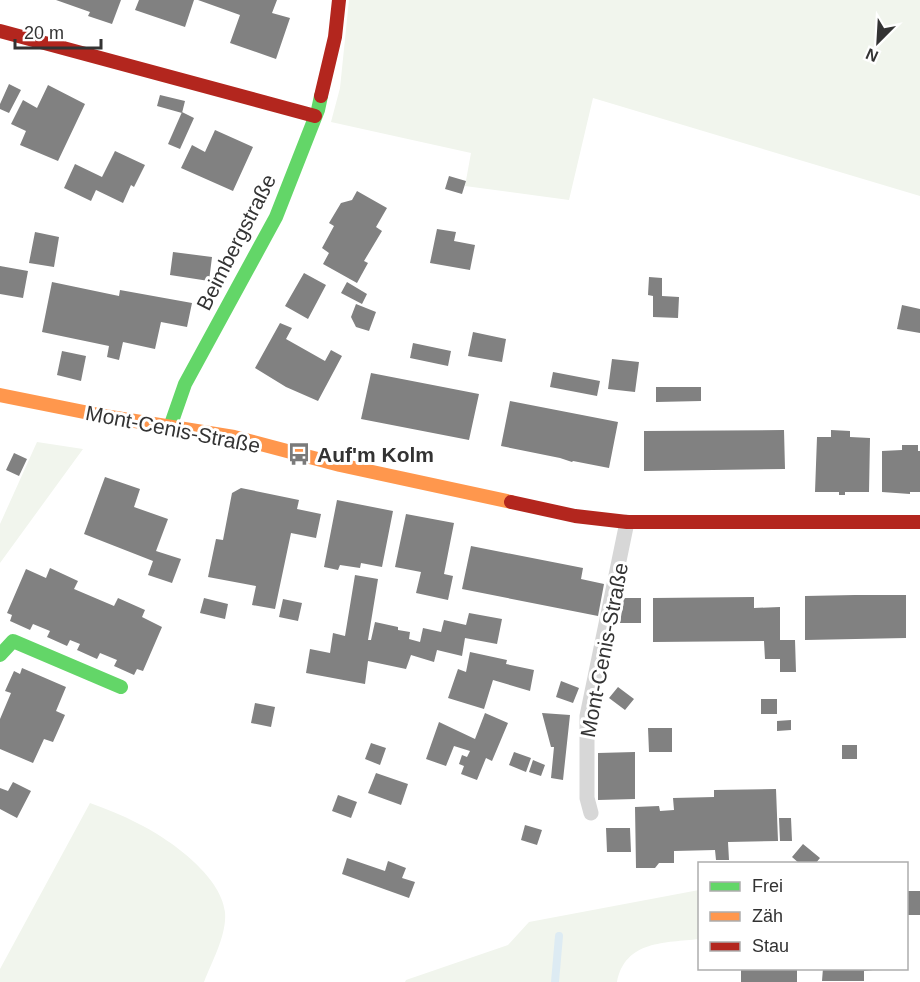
<svg xmlns="http://www.w3.org/2000/svg" width="920" height="982" viewBox="0 0 920 982" font-family="Helvetica,sans-serif">
	<style>
		.green { fill: #f1f5ed }
		.lines { fill: none; stroke-linecap: round; stroke-linejoin: round }
		.stream { stroke: #ddebf3; stroke-width: 8 }
		.building { fill: #818181 }
		.lane { stroke: #d7d7d7; stroke-width: 15 }
		.fast { stroke: #63d668; stroke-width: 14 }
		.slow { stroke: #ff974d; stroke-width: 14 }
		.jam { stroke: #b3261e; stroke-width: 14 }
		.labels { text-anchor: middle; dominant-baseline: central; stroke-width: 6; stroke-linejoin: round; paint-order: stroke }
		.street-label { font-size: 21px; fill: #333; stroke: #fff }
		.poi-label { font-size: 21px; font-weight: bold; fill: #333; stroke: #fff; text-anchor: start }
	</style>
	<rect width="100%" height="100%" fill="#fff"/>
	<path class="green" d="M349,0H920V196L593,98L569,200L465,186L471,153L331,122L340,88Z
		M37,442L83,449L0,563V524Z
		M90,803C106,809 122,815 137,823C168,838 221,875 225,912C227,935 212,961 204,982H0V969Z
		M699,890V939C666,943 625,940 617,982H405L406,980L508,945L529,922Z"/>
	<g class="lines">
		<path class="stream" d="M555,982L559,936"/>
	</g>
	<path class="building" d="M56,0H121L112,24L88,16L90,12Z
		M139,0H194L185,27L135,10Z
		M198,0H277L272,13L290,18L276,59L230,43L240,15Z
		M9,84L21,90L9,113L0,109V104Z
		M48,85L85,104L58,161L20,145L26,131L11,124L23,100L37,108Z
		M160,95L185,101L182,113L157,106Z
		M182,112L194,118L180,149L168,144Z
		M215,130L253,147L233,191L181,168L192,145L205,152Z
		M115,151L145,165L134,187L131,185L123,203L96,190L91,201L64,188L75,164L102,177Z
		M449,176L466,181L462,194L445,189Z
		M357,191L387,208L376,227L382,231L364,261L368,263L357,283L323,264L329,253L322,248L334,226L329,223L341,203L352,200Z
		M437,229L456,232L454,241L475,245L470,270L430,263Z
		M35,232L59,237L54,267L29,263Z
		M173,252L212,257L209,281L170,275Z
		M0,266L28,271L23,298L0,294Z
		M304,273L326,285L308,319L285,306Z
		M649,277L662,278V296L679,297L678,318L653,317V296L648,295Z
		M52,282L119,296L120,290L192,303L187,327L161,322L155,349L123,342L119,360L107,357L109,346L42,332Z
		M347,282L367,294L362,304L341,293Z
		M356,304L376,312L369,331L356,327L351,317Z
		M902,305L920,309V333L897,329Z
		M280,323L292,328L286,339L325,361L331,350L342,356L318,401L286,387L255,368Z
		M473,332L506,339L502,362L468,356Z
		M413,343L451,351L448,366L410,358Z
		M62,351L86,356L81,381L57,375Z
		M612,359L639,362L635,392L608,389Z
		M553,372L600,381L597,396L550,387Z
		M371,373L479,394L469,440L361,419Z
		M656,387H701V401L656,402Z
		M510,401L618,422L609,468L573,461L572,462L560,458L501,446Z
		M784,430L785,469L644,471V431Z
		M831,430L850,431V437L870,438L869,492H845V495H839V492H815L817,437H831Z
		M902,445H918V451H920V492H910V494L882,492V451L902,450Z
		M14,453L27,459L19,476L6,470Z
		M105,477L140,489L134,507L168,519L156,551L181,559L172,583L148,575L153,561L84,534Z
		M241,488L299,500L297,509L321,514L316,538L291,533L275,609L252,605L256,586L208,577L216,539L223,540L232,493Z
		M337,500L393,511L382,567L361,563L360,568L340,565L338,570L324,567Z
		M406,514L454,523L444,574L453,576L448,600L416,593L421,572L395,567Z
		M471,546L583,568L581,579L604,584L598,616L462,589Z
		M50,568L78,581L74,589L114,606L118,598L145,610L142,617L162,627L143,671L137,669L134,675L114,666L117,660L100,653L97,659L77,650L80,644L70,640L67,646L47,637L50,631L33,624L30,630L10,621L12,615L7,613L26,569L46,578Z
		M355,575L378,579L368,640H371L375,622L398,627V630L410,632L409,639L420,642L423,628L441,632L444,620L466,625L469,613L502,619L497,644L465,638L462,656L437,650L434,662L411,655L406,669L368,661L365,684L306,673L310,649L330,653L333,633L345,636Z
		M855,595H906V638L805,640V596Z
		M754,597V608L780,607V640H795L796,672H780V659H765L764,641L653,642V598Z
		M204,598L228,604L225,619L200,613Z
		M624,598H641V623H620Z
		M283,599L302,603L298,621L279,617Z
		M470,652L507,660L506,664L534,670L530,691L493,680L484,709L448,698L458,669L466,672Z
		M22,668L66,687L56,711L65,715L53,742L44,739L33,763L0,749V719L11,693L5,691L14,671L20,674Z
		M561,681L579,688L573,703L556,697Z
		M618,687L634,699L625,710L609,698Z
		M761,699H777V714H761Z
		M255,703L275,707L271,727L251,723Z
		M485,713L508,723L492,761L486,758L477,780L461,774L464,766L459,764L462,755L467,757L470,751L454,746L446,766L426,759L439,722L475,739Z
		M542,713L570,715L563,780L551,778L554,747H551Z
		M791,720V730L777,731V721Z
		M648,728H672V752H649Z
		M371,743L386,748L380,765L365,759Z
		M842,745H857V759H842Z
		M514,752L531,758L526,772L509,765Z
		M635,752V799L598,800V753Z
		M533,760L545,765L541,776L529,772Z
		M376,773L408,784L401,805L368,793Z
		M13,782L31,791L17,818L0,809V788L8,791Z
		M776,789L778,841L728,842L729,860H716L715,850L674,851V863H659L655,868H636L635,807L659,806L660,811L674,810L673,798L714,797V790Z
		M338,795L357,802L351,818L332,811Z
		M779,818H791L792,841H780Z
		M525,825L542,830L537,845L521,840Z
		M606,828H630L631,852H607Z
		M803,844L820,858L815,864H800L792,857Z
		M347,858L385,871L388,861L406,868L402,878L415,882L409,898L342,874Z
		M906,891H920V915H906Z
		M741,968H797V982H741Z
		M823,968H873V970L864,971V981H822Z"/>
	<g class="lines">
		<path class="lane" d="M591,813L587,798V716L627,522"/>
		<path class="fast" d="M170,427L185,384L276,217L318,110L321,96
			M0,655L13,641L121,687"/>
		<path class="slow" d="M0,395L104,416L234,437L340,465L511,502"/>
		<path class="jam" d="M0,31L315,116
			M321,96L335,37L339,0
			M511,502L575,516L627,522H920"/>
	</g>
	<defs>
		<g id="bus-bare" transform="scale(1.8)"><path d="M-5-6H5V4H4V6H2V4H-2V6H-4V4H-5ZM-3.5-4V0h7V-4ZM-3.5 1.2v1.5H-2V1.2ZM2 1.2v1.5H3.5V1.2Z" fill="#7a7a7a" stroke="#fff" stroke-width="2.5" paint-order="stroke"/></g>
	</defs>
	<g fill-rule="evenodd">
		<use href="#bus-bare" x="299" y="454"/>
	</g>
	<g class="labels">
		<g class="street-label">
			<text transform="translate(236 242) rotate(-63)">Beimbergstraße</text>
			<text transform="translate(173 429) rotate(11)">Mont-Cenis-Straße</text>
			<text transform="translate(604 650) rotate(-79)">Mont-Cenis-Straße</text>
		</g>
		<g class="poi-label">
			<text x="317" y="454">Auf'm Kolm</text>
		</g>
	</g>
	<rect x="698" y="862" width="210" height="108" fill="#ffffff" stroke="#adadad" stroke-width="1.5"/>
	<rect x="710" y="882" width="30" height="9" fill="#63d668" stroke="#adadad" stroke-width="1.5"/>
	<text x="752" y="892" font-size="18" fill="#333333">Frei</text>
	<rect x="710" y="912" width="30" height="9" fill="#ff974d" stroke="#adadad" stroke-width="1.5"/>
	<text x="752" y="922" font-size="18" fill="#333333">Zäh</text>
	<rect x="710" y="942" width="30" height="9" fill="#b3261e" stroke="#adadad" stroke-width="1.5"/>
	<text x="752" y="952" font-size="18" fill="#333333">Stau</text>
	<g transform="translate(878 42) rotate(204)" stroke="#ffffff" stroke-width="4.5" paint-order="stroke">
	<path d="M0-4.5L10 22L0 15L-10 22Z" fill="#333333"/>
	<text y="-9" font-size="16" font-weight="bold" text-anchor="middle" fill="#333333">N</text>
	</g>
	<path d="M15 39v9h86v-9" fill="none" stroke="#333333" stroke-width="3"/>
	<text x="24" y="39" font-size="18" fill="#333333" stroke="#ffffff" stroke-width="4.5" paint-order="stroke">20 m</text>
</svg>
